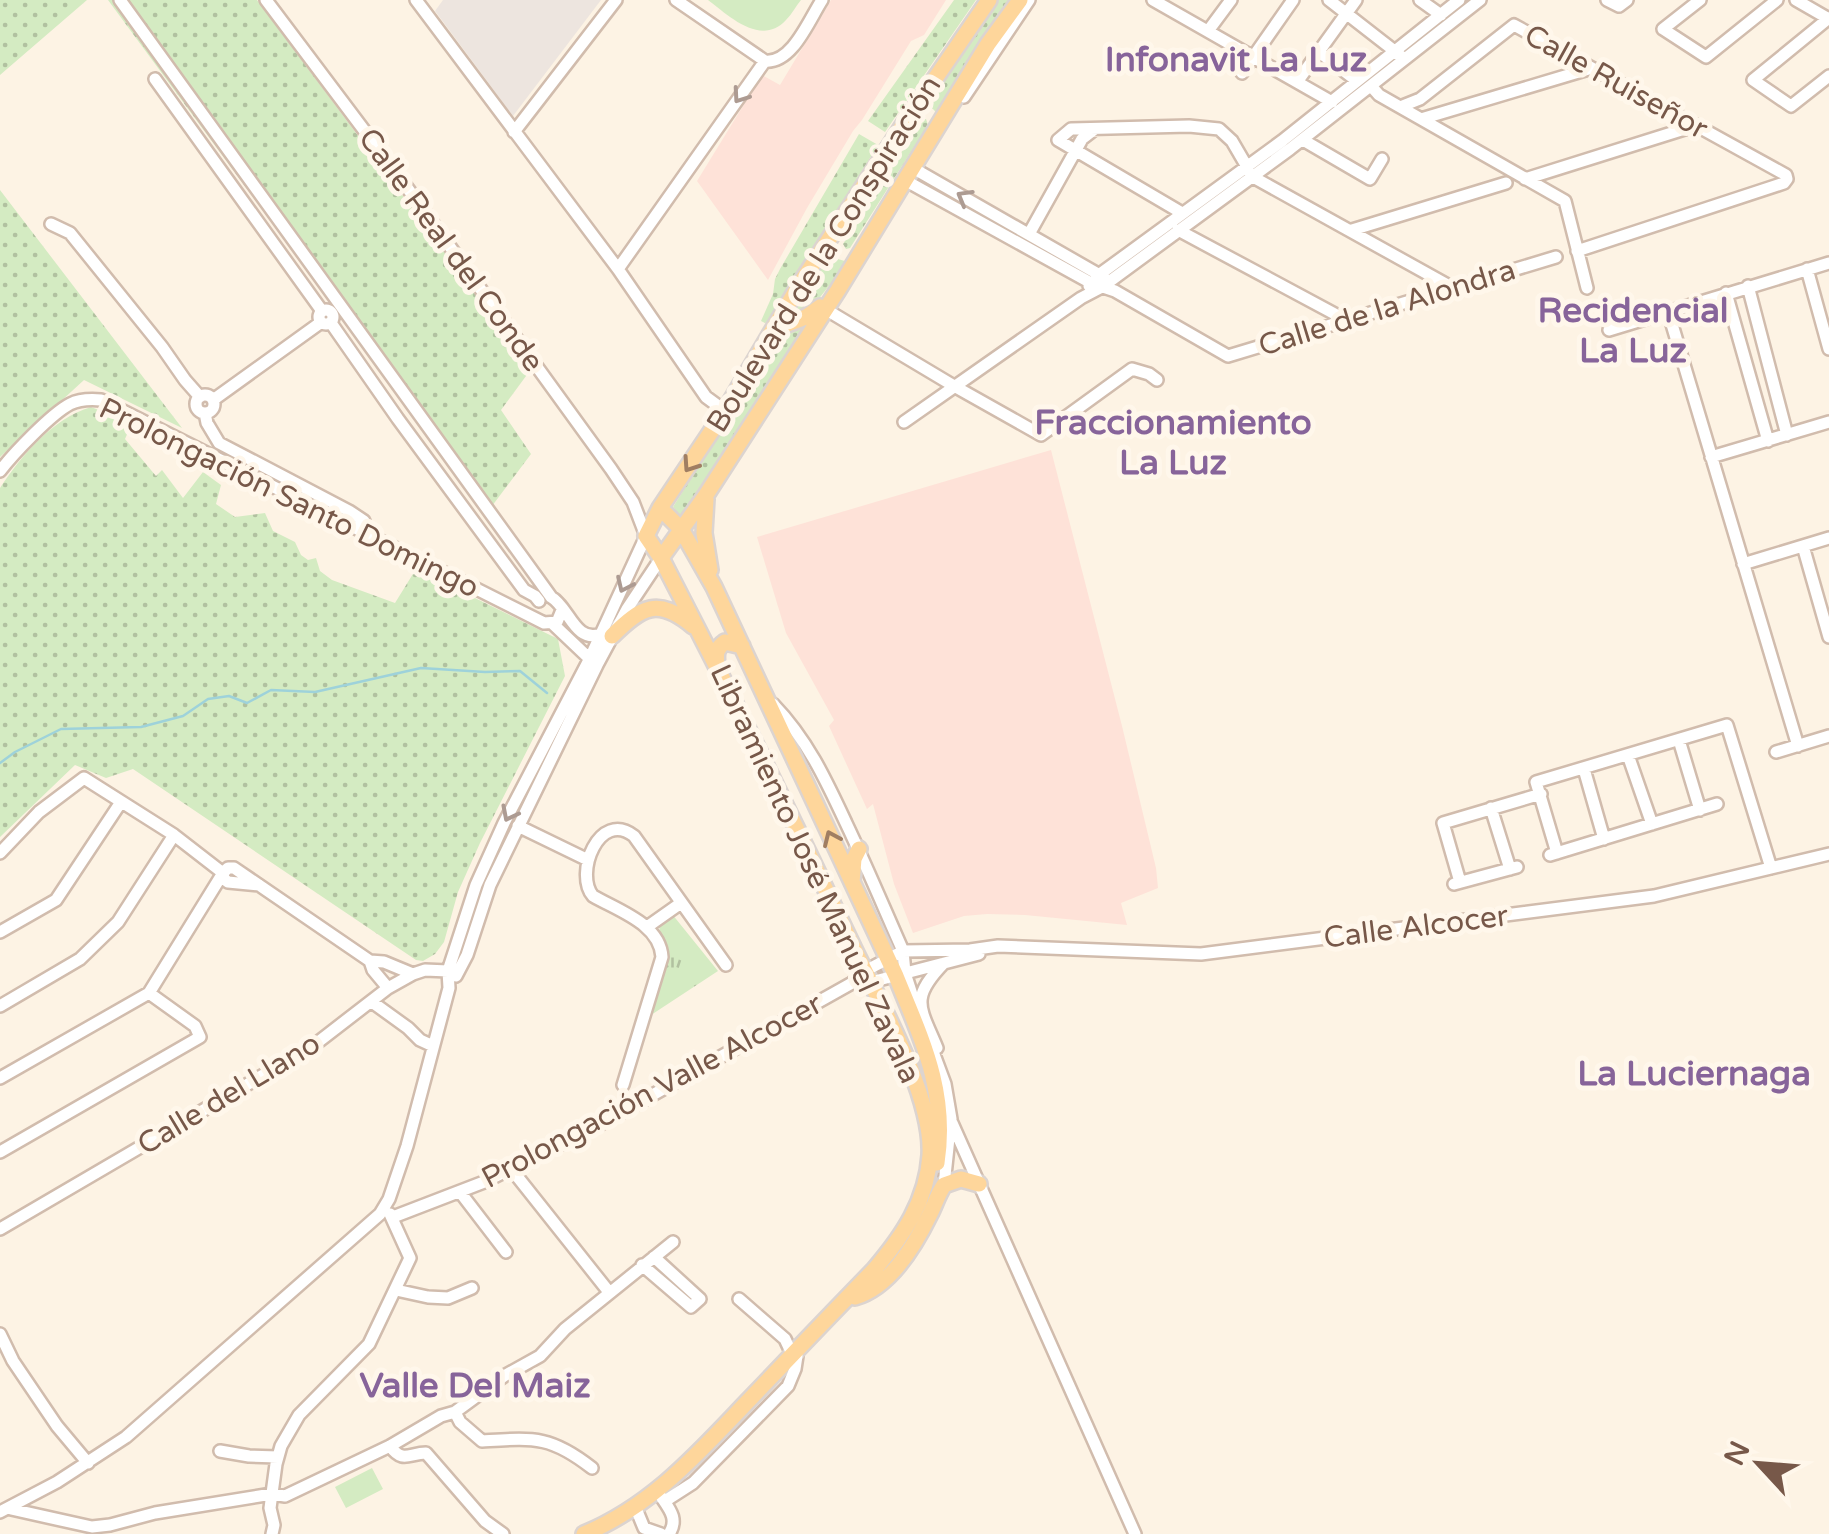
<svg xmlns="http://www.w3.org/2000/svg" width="1829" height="1534" viewBox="0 0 1829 1534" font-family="'Varela Round',sans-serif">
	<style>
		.commercial { fill: #fee2d8 }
		.industrial { fill: #ede5df }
		.grass { fill: url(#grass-dots) }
		.park { fill: url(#park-tufts) }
		.garden { fill: #d4ebc2 }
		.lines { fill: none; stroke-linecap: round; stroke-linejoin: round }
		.stream { stroke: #9ed2da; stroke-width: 2.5 }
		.minor-casing { stroke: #d1bcad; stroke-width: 16 }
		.major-casing { stroke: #dcd4d0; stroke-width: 20 }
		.minor { stroke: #fff; stroke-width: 11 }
		.major { stroke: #fed69b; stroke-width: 15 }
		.oneway { stroke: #ad9b92 }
		.oneway2 { stroke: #a07e62 }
		.labels { text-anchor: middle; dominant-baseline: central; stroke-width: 10; stroke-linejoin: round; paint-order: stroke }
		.street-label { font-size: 30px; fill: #775849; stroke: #fff7eb }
		.quarter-label { font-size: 35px; font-weight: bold; fill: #87649a; stroke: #fff7eb }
	</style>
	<defs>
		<pattern id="grass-dots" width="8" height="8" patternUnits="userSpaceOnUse" patternTransform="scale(2.5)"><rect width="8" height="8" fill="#d4ebc2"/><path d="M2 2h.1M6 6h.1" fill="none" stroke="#b1c1a0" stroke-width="1.8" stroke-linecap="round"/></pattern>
		<pattern id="park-tufts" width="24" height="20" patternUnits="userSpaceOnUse" patternTransform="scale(2.5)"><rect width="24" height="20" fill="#d4ebc2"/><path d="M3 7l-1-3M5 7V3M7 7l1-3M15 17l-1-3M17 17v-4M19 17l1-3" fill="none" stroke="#b1c1a0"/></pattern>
	</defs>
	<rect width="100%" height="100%" fill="#fdf3e4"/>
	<path class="commercial" d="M831,0H946L924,35L911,41L862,120L853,131L807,208L768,280L697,181L762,75L780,85Z
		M1051,450L1122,726L1156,868L1158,888L1121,903L1127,925L1025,915L987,914L964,916L913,933L894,884L873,804L867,809L829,726L834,720L786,633L757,537Z"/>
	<path class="industrial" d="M443,0H601L513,116L435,11Z"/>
	<path class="grass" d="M0,0H87L0,75Z
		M108,0H257L461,274L529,372L501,410L531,454L486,514Z
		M954,0H976L885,132L868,121Z
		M998,0H1015L940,117L933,109L922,106Z
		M926,119L928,125L850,248L846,249L843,244L922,120Z
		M859,134L878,145L772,318L765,323L761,321L773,294L775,279L780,269Z
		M0,190L182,428L84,380L0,457Z
		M832,250L838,259L848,262L813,306L789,321Z
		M814,321L683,519L673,507L783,330L798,329Z
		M91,407L132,423L125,439L156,476L162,470L183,498L203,472L221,485L216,504L235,517L265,513L273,531L295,542L301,555L308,560L316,558L320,571L332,580L395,603L416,569L558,639L565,676L480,843L458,892L444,942L435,954L423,961L416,960L133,769L106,778L75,765L0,837V488C22,455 52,419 91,407Z"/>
	<path class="park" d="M672,914L718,971L648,1017L663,965L659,923Z"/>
	<path class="garden" d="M708,0H801C796,6 792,14 786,20C761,47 729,16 708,0Z
		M372,1468L383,1489L346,1508L335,1487Z"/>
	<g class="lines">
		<path class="stream" d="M0,763L15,752L61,729L141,727L183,716L208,699L229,696L247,703L271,690L315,692L421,668L485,672L520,671L547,693"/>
		<g class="minor-casing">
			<path id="minor" d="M120,0L551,597C569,607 575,644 601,634
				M416,0L618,269L706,397L725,411
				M676,0L765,61
				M1153,0L1332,102
				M1329,0L1401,56
				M1420,0L1441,15
				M1607,0L1619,6L1627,0
				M1700,0L1663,29L1706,57L1777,0
				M1796,0L1829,19
				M1829,18L1753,80L1791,106L1829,76
				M1208,31L1231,0
				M1319,52L1357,81
				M1242,73L1293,0
				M155,79L322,311
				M1297,82L1356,0
				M1371,86L1379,95L1565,201L1587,288
				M964,97L1029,0
				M1400,107L1420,99L1514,25L1786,175L1787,179L1784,183L1577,251
				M1421,119L1592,68
				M514,132L616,0
				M1303,140L1370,179L1382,159
				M918,171L1105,278
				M1525,179L1694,126
				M910,183L1091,283L1115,291L1228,356L1556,257
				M1182,213L1058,140L1071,129L1189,126L1219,129L1232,141L1253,177L1453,288
				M51,224L70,233L162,347L185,380L200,397
				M1178,230L1346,320
				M1352,230L1506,183
				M1029,234L1082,139L1095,129
				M618,269L765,61C792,64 809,20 822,0
				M1807,269L1829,349
				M1089,286L1100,274L1282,141L1459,0
				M1748,286L1787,435
				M1726,293L1768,441
				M825,309L954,386L1041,435L1132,369L1149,374L1157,380
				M319 317a7 7 0 1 1 14 0a7 7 0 1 1-14 0Z
				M1668,311L1798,746
				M331,323L398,419L524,590L535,596L539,601
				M1609,330L1829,263
				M196 404a9 9 0 1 1 18 0a9 9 0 1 1-18 0Z
				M213,400L320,323
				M205,413L207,423L219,443L349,511L364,521L367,535
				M904,422L1081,298L1102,287L1290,149L1480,0
				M1711,457L1829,422
				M0,471C13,454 51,414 70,404C80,399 90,399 101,400L544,623L557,622L562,610
				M1803,546L1829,637
				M1743,564L1829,538
				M553,624L593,662
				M773,704C807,739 826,780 846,823C866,865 884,908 903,951L905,973L917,1010
				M1679,740L1700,810
				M1776,752L1829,736
				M1628,755L1652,824
				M1584,769L1604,839
				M1491,808L1510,869
				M518,826L588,860
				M0,853L39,812L84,778L174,835L223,873L224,879L228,882L259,885
				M1557,853L1536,782L1727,725L1771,868
				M1550,855L1717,804
				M223,873L228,868H234L370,961L373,970L388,988
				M1460,882L1443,823L1541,794
				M1454,884L1517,867
				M647,927L681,903
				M0,932L56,900L121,802
				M370,961L384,962L413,974
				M456,976L467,955L490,885L597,665L627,609L661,558
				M867,983L979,954
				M372,1002L408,1028L420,1040L433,1046
				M0,1006L80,959L118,922L174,835
				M929,1041L945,1084L951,1119L944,1185
				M937,1048C920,1007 909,999 944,963
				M0,1078L149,993L223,873
				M623,1085L662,957C660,924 619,911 593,896C574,874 599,809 634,836L726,965
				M952,1123L1135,1534
				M0,1152L200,1037L195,1026L149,993
				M512,1170L609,1292
				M460,1192L506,1252
				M393,1217L484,1182L599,1125L852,983L865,971L903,951L970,950L998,946L1201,954L1654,896L1829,854
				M0,1229L313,1046L388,988L413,974L425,970L448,971L457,974
				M642,1265L691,1307L700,1299L654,1257
				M396,1290L428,1297L448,1298L472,1288
				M739,1299L785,1339L792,1354
				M0,1334L13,1361L57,1426L88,1463
				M455,1412L460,1422L482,1441C533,1438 550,1435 592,1468
				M390,1446C403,1464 409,1453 426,1453L485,1521L503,1534
				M220,1451L249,1456L278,1457
				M662,1498C671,1511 678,1520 669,1534
				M665,1501L693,1483L788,1386L795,1369L797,1356
				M11,1509L92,1527L110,1525L155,1513L272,1494L285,1496L390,1446L441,1416L455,1412L504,1376L540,1356L565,1329L673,1242
				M637,1511L644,1528L661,1534
				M0,1512L57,1482L126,1437L380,1214L389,1199L407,1146L449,988L448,971L476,885L504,823L589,660L646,536L633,502L611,469L403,182L266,0
				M272,1534L274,1525L270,1508L276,1464L281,1446L299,1415L369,1344L410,1258L390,1214"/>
		</g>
		<g class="major-casing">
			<path id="major" d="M774,329L806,317L820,307
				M706,499L704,533L710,570
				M660,508L681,529L714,587L896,976C922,1040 948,1092 937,1163
				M661,558L706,495L838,290L988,44L1020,0
				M612,636C642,606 658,597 693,626
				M717,666C716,655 715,649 725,642L742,646
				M852,882L854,859L859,849
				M855,1297C890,1287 915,1245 930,1214C935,1204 938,1194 944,1185L961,1179L979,1184
				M584,1534C654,1505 700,1451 751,1398C792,1355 833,1312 874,1270C903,1236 927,1201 930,1155C933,1096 880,1003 854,949C792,817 728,687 661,558L646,536L660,508L725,411L800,284L906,121L989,0"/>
		</g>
		<use href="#minor" class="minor"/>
		<use href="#major" class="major"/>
	</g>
	<defs><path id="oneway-chevron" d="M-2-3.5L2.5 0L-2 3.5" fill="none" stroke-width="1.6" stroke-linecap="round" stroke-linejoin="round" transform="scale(2.5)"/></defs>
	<g class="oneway">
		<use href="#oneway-chevron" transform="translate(740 96) rotate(125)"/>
		<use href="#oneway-chevron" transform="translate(964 197) rotate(-150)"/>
		<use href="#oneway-chevron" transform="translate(624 585) rotate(115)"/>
		<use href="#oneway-chevron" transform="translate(509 814) rotate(117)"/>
	</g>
	<g class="oneway2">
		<use href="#oneway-chevron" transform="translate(690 465) rotate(124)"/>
		<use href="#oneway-chevron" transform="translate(831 838) rotate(-114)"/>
	</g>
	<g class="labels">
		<g class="street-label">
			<text transform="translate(1616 82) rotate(29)">Calle Ruiseñor</text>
			<text transform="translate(451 250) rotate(54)">Calle Real del Conde</text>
			<text transform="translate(824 254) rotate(-58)">Boulevard de la Conspiración</text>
			<text transform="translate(1387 308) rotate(-17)">Calle de la Alondra</text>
			<text transform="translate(289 498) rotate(26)">Prolongación Santo Domingo</text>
			<text transform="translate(815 874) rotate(65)">Libramiento José Manuel Zavala</text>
			<text transform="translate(1416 927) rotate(-7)">Calle Alcocer</text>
			<text transform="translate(652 1091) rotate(-28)">Prolongación Valle Alcocer</text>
			<text transform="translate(229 1094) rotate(-31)">Calle del Llano</text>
		</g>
		<g class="quarter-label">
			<text x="1236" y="60">Infonavit La Luz</text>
			<text x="1633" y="311">Recidencial<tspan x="1633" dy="40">La Luz</tspan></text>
			<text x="1173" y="423">Fraccionamiento<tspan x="1173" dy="40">La Luz</tspan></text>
			<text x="1694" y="1074">La Luciernaga</text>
			<text x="475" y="1386">Valle Del Maiz</text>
		</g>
	</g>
	<g transform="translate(1759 1464) rotate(296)" stroke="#fff7eb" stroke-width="8" paint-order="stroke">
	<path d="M0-8L18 38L0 25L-18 38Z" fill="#775849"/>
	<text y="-15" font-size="28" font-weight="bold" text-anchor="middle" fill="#775849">N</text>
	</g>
</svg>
